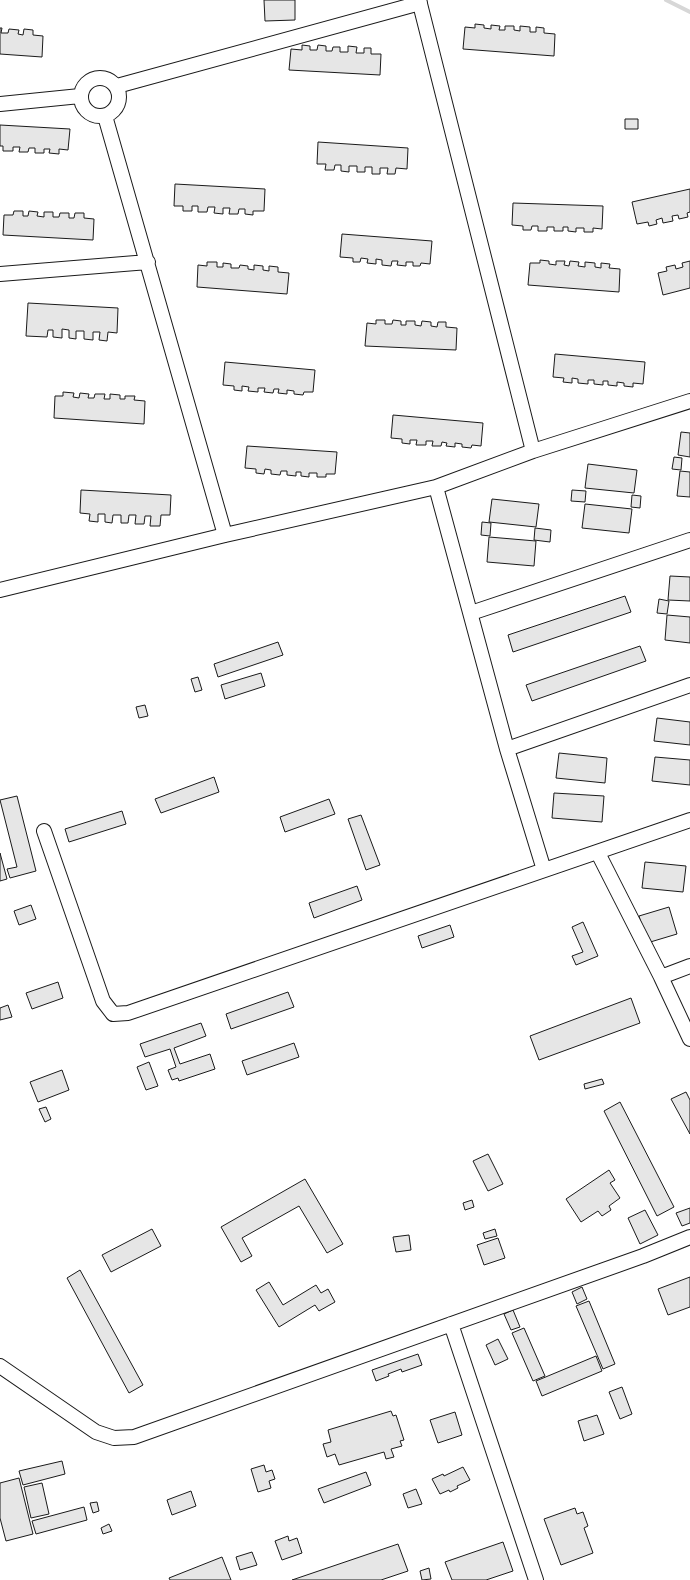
<svg xmlns="http://www.w3.org/2000/svg" width="690" height="1580" viewBox="0 0 690 1580" font-family="'Sofia Sans Condensed',sans-serif">
	<style>
		.lines { fill: none; stroke-linecap: round; stroke-linejoin: round }
		.stream { stroke: #d7d7d7; stroke-width: 4 }
		.building { fill: #e6e6e6; stroke: #1a1a1a }
		.minor-casing { stroke: #1a1a1a; stroke-width: 16 }
		.minor { stroke: #fff; stroke-width: 14 }
	</style>
	<rect width="100%" height="100%" fill="#fff"/>
	<g class="lines">
		<path class="stream" d="M666,0L690,12"/>
	</g>
	<path class="building" d="M264,0H295V20L265,21Z
		M475,24L484,25V28L491,29V25L500,26L499,30H505V26H514V30L520,31V26L530,27V32H536V27L544,28V33L555,34L554,56L463,49L465,27L475,28Z
		M0,28H2L1,33H8L9,29L19,30L18,34L23,35L24,29L33,30V35L43,36L42,57L0,54Z
		M302,45L310,46V50H317L318,45L326,46V51H332L333,47H340V52H348V46L357,47L356,53H364V48H371V54H381L380,75L289,70L291,49L302,50Z
		M625,119H638V129H625Z
		M0,125L70,129L68,150L59,149V154L49,153L50,149H44V153H35V148H29L28,152H19L20,147H13V151H3V146H0Z
		M318,142L408,148L407,169L396,168L395,174H387L388,168H380V174H372V167H365V172H357V166H349V172L341,171V165H335L334,170H325L326,164H317Z
		M175,184L265,189L264,211H253V215L245,214V209H239L238,214H229L230,208H223V214L214,213L215,207H208L207,212H198V206H192V211H183V206H174Z
		M690,189V212L687,213L688,217L679,219L678,215L672,216L673,221L663,223L662,218L656,220L657,224L649,226L648,222L637,224L632,202Z
		M513,203L603,206L602,229L593,228V232H584V228H576V232L568,231V227H563V231H554V227H547V231H538V226H532L531,230H523V226L512,225Z
		M14,211H23V216H28L29,211L38,212L37,216L44,217V212H53V217H59L60,213H69V218H74L75,213H84V218L94,219L93,240L3,235L4,215H13Z
		M342,234L432,241L430,264L421,263L420,266H413V262H406V266L397,265L398,261H392L391,266L382,265V260L376,259V264L367,263L368,259L361,258L360,262H353V258L340,257Z
		M540,260L549,261V264L556,265V261H565L564,265L569,266L570,261L579,262L578,266L585,267V262L595,263V267L601,268V263L610,264L609,268L620,269L619,292L528,285L530,263H540Z
		M690,261V288L663,295L658,273L667,271L666,267L675,265L676,269L683,267L682,263Z
		M207,262H217V267H223V263L231,264V268H239L240,265L248,266V269L254,270V265L263,266V270L269,271V266L278,267V272L289,273L287,294L197,287L198,265L207,266Z
		M28,303L118,308L117,333L108,332L107,341L99,340L100,332H93V340L84,339V331H76V339L69,338V330L62,329V338L53,337V330H48L47,337L26,336Z
		M376,320H385V324H392L393,320L401,321V325H406V321H415V325L421,326L422,321L431,322V326L437,327L438,322H446V327L457,328L456,350L365,346L367,323L376,324Z
		M555,354L645,362L643,384L633,383V387L624,386V383L617,382V386L608,385V381H603V385L594,384V380H588V384L578,383V379L572,378V383L563,382L564,378L553,377Z
		M225,362L315,370L313,392H304L303,395L294,394V391L287,390V394L278,393L279,389H274L273,393L264,392L265,388H258V392L248,391L249,387L242,386V391L234,390V386L223,385Z
		M63,392L74,393L73,397L79,398L80,393L89,394L88,398H94L95,394H105L104,399H110V394L120,395V399H125V396H135L134,400L145,401L144,424L54,418L55,396H63Z
		M393,415L483,423L481,446L472,445L471,448L462,447V444L455,443V447L446,446L447,443L442,442L441,446H432L433,441H426V445H416L417,440H410V444L402,443V439L391,438Z
		M681,432L690,433V457L678,455Z
		M247,446L337,452L335,474H326V477H317V473H309V477L301,476V472H296V476L287,475V471H281L280,475L271,474V470L265,469L264,474L256,473V469L245,468Z
		M674,457L682,458L681,470L672,469Z
		M588,464L637,470L634,493L585,488Z
		M680,471L690,472V497L677,496Z
		M81,490L171,495L170,515H161L160,526H150L151,516H145L144,524H135L136,515H129L128,523H121V515H113L112,523L105,522V514H98V522L89,521L90,514L80,513Z
		M572,490L586,491L585,502L571,501Z
		M632,495L641,496L640,508L631,507Z
		M492,499L539,504L536,527L489,522Z
		M585,504L632,509L629,533L582,528Z
		M482,522L491,523L490,536L481,535Z
		M535,528L551,530L550,542L534,540Z
		M489,537L536,541L534,566L487,562Z
		M670,576L690,577V601L668,600Z
		M625,596L631,612L513,652L508,635Z
		M659,599L669,601L667,614L657,613Z
		M667,615L690,617V643L665,640Z
		M278,642L283,655L218,677L214,664Z
		M640,646L646,661L532,701L526,685Z
		M261,673L265,686L225,699L221,685Z
		M198,677L202,690L195,692L191,679Z
		M145,705L148,716L139,718L136,707Z
		M657,718L690,722V745L654,741Z
		M559,753L607,758L605,783L556,778Z
		M655,757L690,760V785L652,781Z
		M214,777L219,792L161,813L155,799Z
		M554,793L604,796L602,822L552,818Z
		M17,796L36,871L10,878L7,869L17,867L0,800Z
		M329,799L335,814L285,832L280,817Z
		M122,811L126,824L69,842L65,829Z
		M361,815L380,865L366,870L348,819Z
		M0,853L7,879L0,881Z
		M645,862L686,866L683,892L642,888Z
		M357,886L362,900L314,918L309,903Z
		M31,905L36,919L19,925L14,911Z
		M669,907L677,934L647,943L639,916Z
		M583,922L598,956L576,965L572,956L583,952L572,927Z
		M450,925L454,937L422,948L418,936Z
		M58,982L63,998L32,1009L26,993Z
		M288,992L294,1007L231,1029L226,1014Z
		M631,998L640,1023L539,1060L530,1036Z
		M8,1005L12,1017L0,1020V1008Z
		M201,1023L206,1036L174,1048L180,1064L210,1054L215,1069L179,1081L178,1078L172,1080L168,1070L176,1067L170,1049L145,1057L140,1044Z
		M294,1043L299,1057L247,1075L242,1061Z
		M149,1062L158,1086L146,1090L137,1067Z
		M62,1070L69,1090L38,1102L30,1082Z
		M602,1079L604,1084L585,1089L584,1084Z
		M686,1092L690,1100V1134L671,1099Z
		M620,1102L674,1207L657,1216L604,1111Z
		M46,1107L51,1119L45,1122L39,1109Z
		M488,1154L503,1184L488,1191L473,1161Z
		M609,1170L615,1180L610,1183L620,1198L609,1206L611,1210L602,1216L598,1211L581,1222L566,1199Z
		M305,1179L343,1244L327,1253L299,1206L242,1238L252,1256L241,1262L221,1227Z
		M472,1200L474,1207L465,1210L463,1203Z
		M690,1208V1223L682,1226L676,1213Z
		M645,1210L658,1235L640,1244L628,1218Z
		M152,1229L161,1246L111,1272L102,1255Z
		M495,1229L497,1236L485,1239L483,1233Z
		M409,1235L411,1250L396,1252L393,1237Z
		M498,1238L505,1258L484,1265L477,1245Z
		M80,1270L143,1385L129,1393L67,1278Z
		M690,1277V1307L668,1315L658,1289Z
		M269,1282L283,1305L316,1285L321,1293L328,1289L335,1302L319,1311L315,1305L279,1327L256,1290Z
		M582,1287L587,1299L577,1304L572,1292Z
		M589,1301L615,1364L603,1369L576,1306Z
		M513,1310L520,1327L511,1330L504,1314Z
		M524,1328L545,1376L533,1381L512,1333Z
		M498,1339L508,1359L495,1365L486,1345Z
		M418,1354L422,1365L402,1372L401,1369L388,1374L389,1376L376,1381L372,1370Z
		M596,1356L602,1371L542,1396L536,1381Z
		M622,1387L632,1414L620,1419L609,1392Z
		M391,1411L393,1416L396,1415L404,1440L400,1441L402,1446L391,1449L394,1457L386,1459L384,1452L339,1465L335,1454L327,1457L323,1444L331,1442L328,1430Z
		M455,1412L462,1435L438,1443L430,1420Z
		M597,1415L604,1434L584,1441L578,1421Z
		M62,1461L65,1474L23,1485L19,1471Z
		M264,1465L266,1472L272,1470L275,1479L269,1481L271,1488L258,1492L251,1469Z
		M463,1467L470,1480L457,1486L458,1488L450,1492L449,1490L440,1494L432,1479L443,1474L444,1476Z
		M366,1472L371,1485L324,1503L318,1489Z
		M19,1478L33,1534L6,1541L0,1518V1483Z
		M42,1483L49,1514L31,1518L24,1487Z
		M416,1489L422,1504L408,1508L403,1494Z
		M191,1491L196,1506L172,1515L167,1500Z
		M97,1502L99,1511L93,1513L90,1503Z
		M84,1507L87,1520L36,1534L32,1521Z
		M575,1508L577,1514L583,1512L588,1526L584,1528L593,1553L561,1565L544,1519Z
		M109,1524L112,1531L103,1534L101,1528Z
		M288,1536L289,1541L297,1538L302,1553L282,1560L275,1541Z
		M503,1542L513,1571L486,1580H452L445,1562Z
		M398,1544L408,1571L381,1580H292Z
		M252,1552L257,1565L240,1570L236,1557Z
		M222,1557L231,1580H170L169,1578Z
		M429,1568L431,1579L422,1580L420,1571Z"/>
	<g class="lines">
		<g class="minor-casing">
			<path id="minor" d="M419,0L533,451
				M81 97a19 19 0 1 1 38 0a19 19 0 1 1-38 0Z
				M117,86L420,3
				M0,104L80,96
				M105,116L225,535
				M0,274L148,262
				M436,487L507,749L544,870
				M0,590L225,535L436,487L533,451L690,401
				M471,613L690,540
				M507,749L690,685
				M44,831L103,1001L113,1014L128,1013L690,820
				M598,853L661,977
				M690,966L661,977L690,1039
				M451,1324L536,1580
				M0,1366L96,1432L114,1438L134,1437L643,1256L690,1237"/>
		</g>
		<use href="#minor" class="minor"/>
	</g>
</svg>
